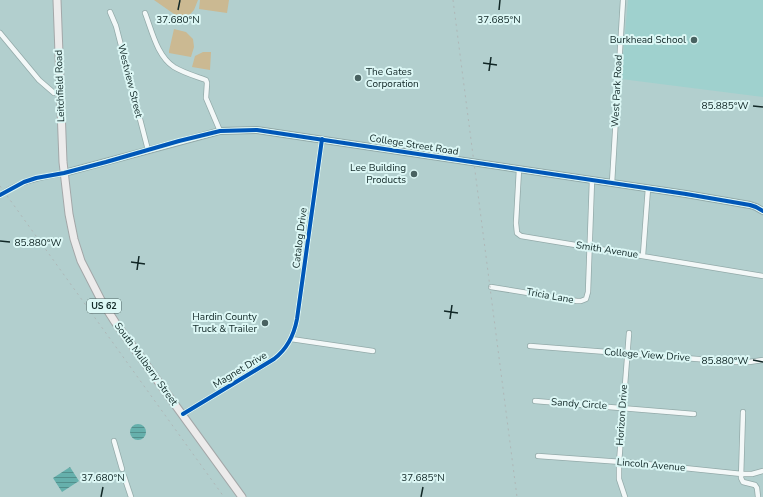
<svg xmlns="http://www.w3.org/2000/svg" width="763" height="497" viewBox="0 0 763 497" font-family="'Nunito Sans',sans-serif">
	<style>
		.built { fill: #9fd1ce }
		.grass { fill: #cbb992 }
		.water { fill: url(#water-rules) }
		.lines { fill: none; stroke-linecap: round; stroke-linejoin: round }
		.minor-casing { stroke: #93aaa9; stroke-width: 6 }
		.tertiary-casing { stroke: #93aaa9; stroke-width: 8 }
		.primary-casing { stroke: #a3a7a8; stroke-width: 9 }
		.minor { stroke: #f3f8f8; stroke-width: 4.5 }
		.tertiary { stroke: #f3f8f8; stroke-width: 5.5 }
		.primary { stroke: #ecebeb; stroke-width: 7 }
		.rail { stroke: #afb7b7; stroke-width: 1; stroke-dasharray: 2 4; stroke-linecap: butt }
		.cycleway-casing { stroke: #dcf7f5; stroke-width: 6 }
		.cycleway { stroke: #0057b8; stroke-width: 4 }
		.ticks { fill: none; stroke: #112726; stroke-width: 1.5 }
		.poi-dot { fill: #496261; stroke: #dcf7f5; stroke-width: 1.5 }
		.labels { text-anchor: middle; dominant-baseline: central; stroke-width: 4; stroke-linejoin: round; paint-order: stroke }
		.shield { fill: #dcf7f5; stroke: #4e6564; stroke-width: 1 }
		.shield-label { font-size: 9px; font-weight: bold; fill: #112726 }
		.poi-label { font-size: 10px; fill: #112726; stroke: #dcf7f5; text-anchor: end }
		.street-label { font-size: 10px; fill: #112726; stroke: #dcf7f5 }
		.ticks-label { font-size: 10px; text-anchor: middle; fill: #112726; stroke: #dcf7f5; stroke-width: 4; stroke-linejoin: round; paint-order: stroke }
	</style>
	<defs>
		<pattern id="water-rules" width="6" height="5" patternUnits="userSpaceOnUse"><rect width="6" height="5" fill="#66b0ac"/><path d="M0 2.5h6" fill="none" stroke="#538f8c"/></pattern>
	</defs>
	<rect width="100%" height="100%" fill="#b2cfce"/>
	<path class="built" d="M628,0H763V97L621,79Z"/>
	<path class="grass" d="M154,0H198L194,10L184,21Z
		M200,0H229L227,13L199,9Z
		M174,29L186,32L193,39L194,47L191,57L169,53V51Z
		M203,52H211L210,70L192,67L195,56Z"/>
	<path class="water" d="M130 432a8 8 0 1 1 16 0a8 8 0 1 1-16 0Z
		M70,467L79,481L62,492L53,478Z"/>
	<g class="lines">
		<g class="minor-casing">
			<path id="minor" d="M110,12L116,26L148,150
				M145,13C152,31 157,56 174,67C184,73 195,76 206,80L207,83L206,98L220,131
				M0,33L39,80L54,93H60
				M519,169L516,223L517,233L521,236L763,276
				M612,183L623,0
				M0,195C22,180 39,178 64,173
				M643,255L648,188
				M491,287L577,301H581L586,299L588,292L592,180
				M291,339L373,351
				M530,346L736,362H749L763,360
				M535,401L694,414
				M743,412L741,478L743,482L755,485L757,488L758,497
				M183,414L274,359C287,349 294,335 297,319L322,139
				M114,441L122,469
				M538,456L636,463L742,474H752L763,471
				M124,476L131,497
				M625,497L619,479V463L629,333"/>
		</g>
		<g class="tertiary-casing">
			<path id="tertiary" d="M64,173L220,131L257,130L686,194L750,205L756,207L763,211"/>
		</g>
		<g class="primary-casing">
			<path id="primary" d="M57,0L63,162L69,214L74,239L81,261L101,300L115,322L242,497"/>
		</g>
		<use href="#minor" class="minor"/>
		<use href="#tertiary" class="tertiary"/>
		<use href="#primary" class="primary"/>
		<path class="rail" d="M453,0L517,497
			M0,186L224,497"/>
		<g class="cycleway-casing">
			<path id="cycleway" d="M0,195L24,182L36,178L64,173L106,162L179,141L220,131L257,130L686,194L750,205L756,207L763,211
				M183,414L274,359C287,349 294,335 297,319L322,139"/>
		</g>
		<use href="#cycleway" class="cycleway"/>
	</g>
	<path class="ticks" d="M178,10L180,0M499,10L500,0M483,63L497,65M489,71L491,57M753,106L763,107M0,241L10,242M131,262L145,264M137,270L139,256M444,311L458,313M450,319L452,305M753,360L763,362M101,497L103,487M421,497L423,487"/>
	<g class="poi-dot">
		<circle cx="694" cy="40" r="4"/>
		<circle cx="358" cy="78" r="4"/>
		<circle cx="414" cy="174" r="4"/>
		<circle cx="265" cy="323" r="4"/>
	</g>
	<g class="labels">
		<rect class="shield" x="87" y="299" width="34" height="14" rx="3"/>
		<g class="shield-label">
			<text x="104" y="306">US 62</text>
		</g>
		<g class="poi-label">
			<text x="686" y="40">Burkhead School</text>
			<text x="366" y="72" text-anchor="start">The Gates<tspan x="366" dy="12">Corporation</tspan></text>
			<text x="406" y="168">Lee Building<tspan x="406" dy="12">Products</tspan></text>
			<text x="257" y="317">Hardin County<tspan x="257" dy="12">Truck &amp; Trailer</tspan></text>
		</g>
		<g class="street-label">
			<text transform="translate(130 81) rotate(76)">Westview Street</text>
			<text transform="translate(60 86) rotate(-92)">Leitchfield Road</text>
			<text transform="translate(617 91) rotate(-87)">West Park Road</text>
			<text transform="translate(414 145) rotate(9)">College Street Road</text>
			<text transform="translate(300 238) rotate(-83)">Catalog Drive</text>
			<text transform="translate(607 250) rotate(9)">Smith Avenue</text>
			<text transform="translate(550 296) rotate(10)">Tricia Lane</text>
			<text transform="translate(647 355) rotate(4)">College View Drive</text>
			<text transform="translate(146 364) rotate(54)">South Mulberry Street</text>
			<text transform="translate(240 370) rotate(-31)">Magnet Drive</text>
			<text transform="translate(579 404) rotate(4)">Sandy Circle</text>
			<text transform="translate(622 415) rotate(-86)">Horizon Drive</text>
			<text transform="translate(651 465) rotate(5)">Lincoln Avenue</text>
		</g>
	</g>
	<g class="ticks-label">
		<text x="178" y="23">37.680°N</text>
		<text x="499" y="23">37.685°N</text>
		<text x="725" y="109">85.885°W</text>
		<text x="38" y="246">85.880°W</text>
		<text x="725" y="364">85.880°W</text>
		<text x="103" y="481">37.680°N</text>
		<text x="423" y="481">37.685°N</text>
	</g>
</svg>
